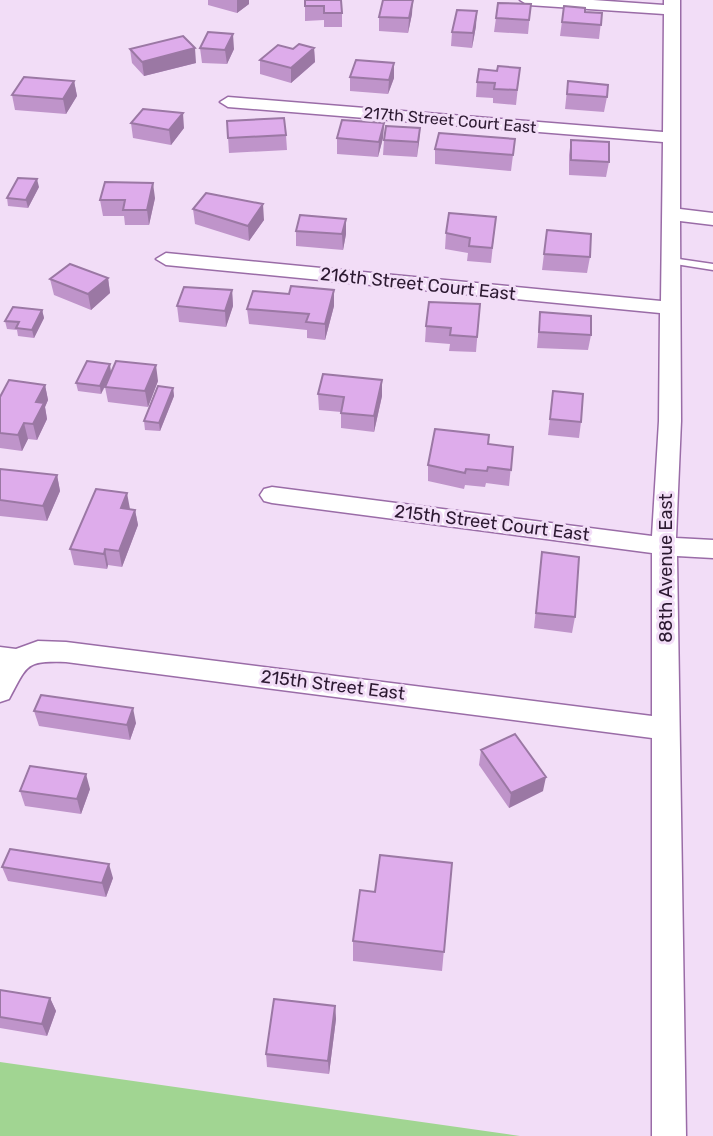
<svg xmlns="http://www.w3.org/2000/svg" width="713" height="1136" viewBox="0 0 713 1136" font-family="Rubik,sans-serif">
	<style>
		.green { fill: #a1d592 }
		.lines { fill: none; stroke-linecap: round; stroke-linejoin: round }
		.service-casing { stroke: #9a6ca7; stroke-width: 3 }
		.minor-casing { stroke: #9a6ca7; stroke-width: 3 }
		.service { fill: #fff; fill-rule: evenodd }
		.minor { fill: #fff; fill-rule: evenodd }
		.wall { fill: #bf94ca }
		.shaded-wall { fill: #9b78a4 }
		.building { fill: #deaceb; stroke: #9b78a4; stroke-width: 2 }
		.labels { text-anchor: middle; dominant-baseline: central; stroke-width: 6; stroke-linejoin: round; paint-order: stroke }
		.far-street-label { font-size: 16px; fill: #2c1931; stroke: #f2ddf7 }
		.street-label { font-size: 18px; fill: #2c1931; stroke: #f2ddf7 }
	</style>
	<rect width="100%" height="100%" fill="#f2ddf7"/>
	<path class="green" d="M0,1062L520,1136H0Z"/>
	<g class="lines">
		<g class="service-casing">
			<path id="service" d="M672,258L713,264V270L669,263V259Z"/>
		</g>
		<g class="minor-casing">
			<path id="minor" d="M520,0H593L664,5V0H680V209L713,213V225L680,221L681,421L676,538L713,540V558L677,556L686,1136H652V738L66,662C25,661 28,664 9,699L0,702V647L16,649L38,641L66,642L652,716V553L272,503L264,501L260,495L264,489L272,487L652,536L659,421L660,313L166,265L156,259L166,253L661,301L663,142L228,107L220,102L228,97L663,132L664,14L528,5Z"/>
		</g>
		<use href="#service" class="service"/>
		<use href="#minor" class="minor"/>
	</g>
	<path class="wall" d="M208,0H249V4L237,13L208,5Z
		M305,0L342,13V27H324V20L305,21Z
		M531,4L528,34L494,32L496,18Z
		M564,6L585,12L602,13L599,39L560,36Z
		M412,14L408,33L379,31V17Z
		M476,26L472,48L451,46L452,32Z
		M200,48L234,49L227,64L202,63Z
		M314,48L315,62L291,83L260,74V60L293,49Z
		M130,49L196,63L144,76L132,63Z
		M520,68L516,105L493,103V98L476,97L477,82L497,71Z
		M350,77L394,78L388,94L350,91Z
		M74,81L77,96L66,114L15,110L12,95Z
		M568,81L607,97L604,112L565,109Z
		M227,121L286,135L287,150L229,153Z
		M131,123L184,128L171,145L133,138Z
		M384,123L383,138L378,157L337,154V138Z
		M420,128L417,157L383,155L384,140Z
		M571,140L609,162L606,177L569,175V155Z
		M435,149L513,155L511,171L435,164Z
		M39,187L28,208L8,206L7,198Z
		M155,198L149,225H125L124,216H103L100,200Z
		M193,209L264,220L249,241L195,224Z
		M496,217L491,263L467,261L468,253L445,249L446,233Z
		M547,230L590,257L587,273L542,270Z
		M296,231L346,234L343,250L296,246Z
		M108,278L110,293L91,310L54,295L50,279Z
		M232,290L233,306L226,327L179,322L177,306Z
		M480,304L476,352L449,351L450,344L425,342L426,326Z
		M334,306L325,340L307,338V330L249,324L247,309Z
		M42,310L44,318L34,338L18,336L17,330L7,329L5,321Z
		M540,312L591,335L588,350L537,348Z
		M111,371L158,381L148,407L108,402L105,387L101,394L78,391L76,383Z
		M45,385L48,400L45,407L47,419L37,440L28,439L22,451L0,448V397Z
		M173,388L174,396L160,431L145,430L144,421Z
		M553,391L581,422L579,438L548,435Z
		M318,394L382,396L374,432L341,428V412L319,410Z
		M488,444L513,447L509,486L486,483L485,487L465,485L464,489L428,481V465Z
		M0,469L57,475L60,491L47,521L0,516Z
		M130,509L135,510L138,525L122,567L108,565L107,569L74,565L70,549Z
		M542,552L575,617L572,633L534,628Z
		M34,711L136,723L130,740L39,726Z
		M481,750L543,791L509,808L479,765Z
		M90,789L81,814L25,806L20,791Z
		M452,863L442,971L353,961V941L375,892Z
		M2,867L113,878L106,897L8,881Z
		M0,990L50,998L56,1011L47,1036L0,1028Z
		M335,1006L336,1019L329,1074L267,1067L266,1054Z"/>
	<path class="shaded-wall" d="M237,0H249V4L237,13Z
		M413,0L412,14L408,33L409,18Z
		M477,11L476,26L472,48L473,33Z
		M233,34L234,49L227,64L225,50Z
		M195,48L196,63L144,76L142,62Z
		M314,48L315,62L291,83V68Z
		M394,63V78L388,94L389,80Z
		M74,81L77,96L66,114L63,99Z
		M183,113L184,128L171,145L169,130Z
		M384,123L383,138L378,157L379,142Z
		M420,128L419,143L417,157L418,142Z
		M37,179L39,187L28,208L26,200Z
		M153,183L155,198L149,225L147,210Z
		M263,204L264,220L249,241L248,226Z
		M346,219V234L343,250L342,234Z
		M108,278L110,293L91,310L88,294Z
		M232,290L233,306L226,327L225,311Z
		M334,290V306L325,340V324Z
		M42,310L44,318L34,338L32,330Z
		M110,364L111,372L101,394L100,386Z
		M156,365L158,381L148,407L145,391Z
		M382,380V396L374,432V416Z
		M45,385L48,400L45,407L47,419L37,440L33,424L36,402Z
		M173,388L174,396L160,431L159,423Z
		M24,423L28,439L22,451L18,435Z
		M57,475L60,491L47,521L43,506Z
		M127,493L130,509L121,508Z
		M135,510L138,525L122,567L119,551Z
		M105,549L108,565L107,569L104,554Z
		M133,708L136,723L130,740L127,725Z
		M86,774L90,789L81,814L77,799Z
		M546,777L543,791L509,808L511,793Z
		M109,864L113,878L106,897L102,883Z
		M50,998L56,1011L47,1036L42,1024Z
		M335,1006L336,1019L329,1074L328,1061Z"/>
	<path class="building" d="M305,0H341L342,13H324V6H305Z
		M383,0H413L409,18L379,17Z
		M498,3L531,4L529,20L496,18Z
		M564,6L585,8V12L602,13L601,25L562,22Z
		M457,10L477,11L473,33L452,32Z
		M208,32L233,34L225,50L200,48Z
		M183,36L195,48L142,62L130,49Z
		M299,44L314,48L291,68L260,60L278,45L293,49Z
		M356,60L394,63L389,80L350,77Z
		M498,66L520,68L517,90L494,89L495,83L477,82L479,69L497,71Z
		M24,77L74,81L63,99L12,95Z
		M568,81L608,85L607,97L567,94Z
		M143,109L183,113L169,130L131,123Z
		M284,118L286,135L228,138L227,121Z
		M342,120L384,123L379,142L337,138Z
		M386,126L420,128L418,142L384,140Z
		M439,133L515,139L513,155L435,149Z
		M571,140L609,142V162L571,160Z
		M18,178L37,179L26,200L7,198Z
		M105,182L153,183L147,210H123L125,200H100Z
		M206,193L263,204L248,226L193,209Z
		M449,213L496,217L492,248L469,246L470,238L446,233Z
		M300,215L346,219L342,234L296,231Z
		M547,230L591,234L590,257L544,254Z
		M70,264L108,278L88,294L50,279Z
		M291,286L334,290L325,324L306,322L309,314L247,309L253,291L289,294Z
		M184,287L232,290L225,311L177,306Z
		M429,302L480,304L477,337L450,335L451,328L426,326Z
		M13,307L42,310L32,330L16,328L19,322L5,321Z
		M540,312L591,316V335L539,332Z
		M87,361L110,364L100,386L76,383Z
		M116,361L156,365L145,391L105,387Z
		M323,374L382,380L374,416L341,413L344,397L318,394Z
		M9,380L45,385L36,402L44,403L33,424L24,423L18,435L0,433V397Z
		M158,386L173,388L159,423L144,421Z
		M553,391L583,394L581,422L550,419Z
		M435,429L489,435L488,444L513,447L511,470L488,467L487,471L466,469L465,473L428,465Z
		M0,469L57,475L43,506L0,500Z
		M96,489L127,493L121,508L135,510L119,551L105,549L104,554L70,549Z
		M542,552L579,557L575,617L536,613Z
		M41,695L133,708L127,725L34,711Z
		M515,734L546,777L511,793L481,750Z
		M30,766L86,774L77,799L20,791Z
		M10,849L109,864L102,883L2,867Z
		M380,855L452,863L444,952L353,941L360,890L375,892Z
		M0,990L50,998L42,1024L0,1017Z
		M274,999L335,1006L328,1061L266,1054Z"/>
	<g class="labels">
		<g class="far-street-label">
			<text transform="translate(450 120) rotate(5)">217th Street Court East</text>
		</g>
		<g class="street-label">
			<text transform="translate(418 284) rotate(6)">216th Street Court East</text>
			<text transform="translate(492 523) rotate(7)">215th Street Court East</text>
			<text transform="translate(666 568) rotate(-90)">88th Avenue East</text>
			<text transform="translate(333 685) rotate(7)">215th Street East</text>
		</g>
	</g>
</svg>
